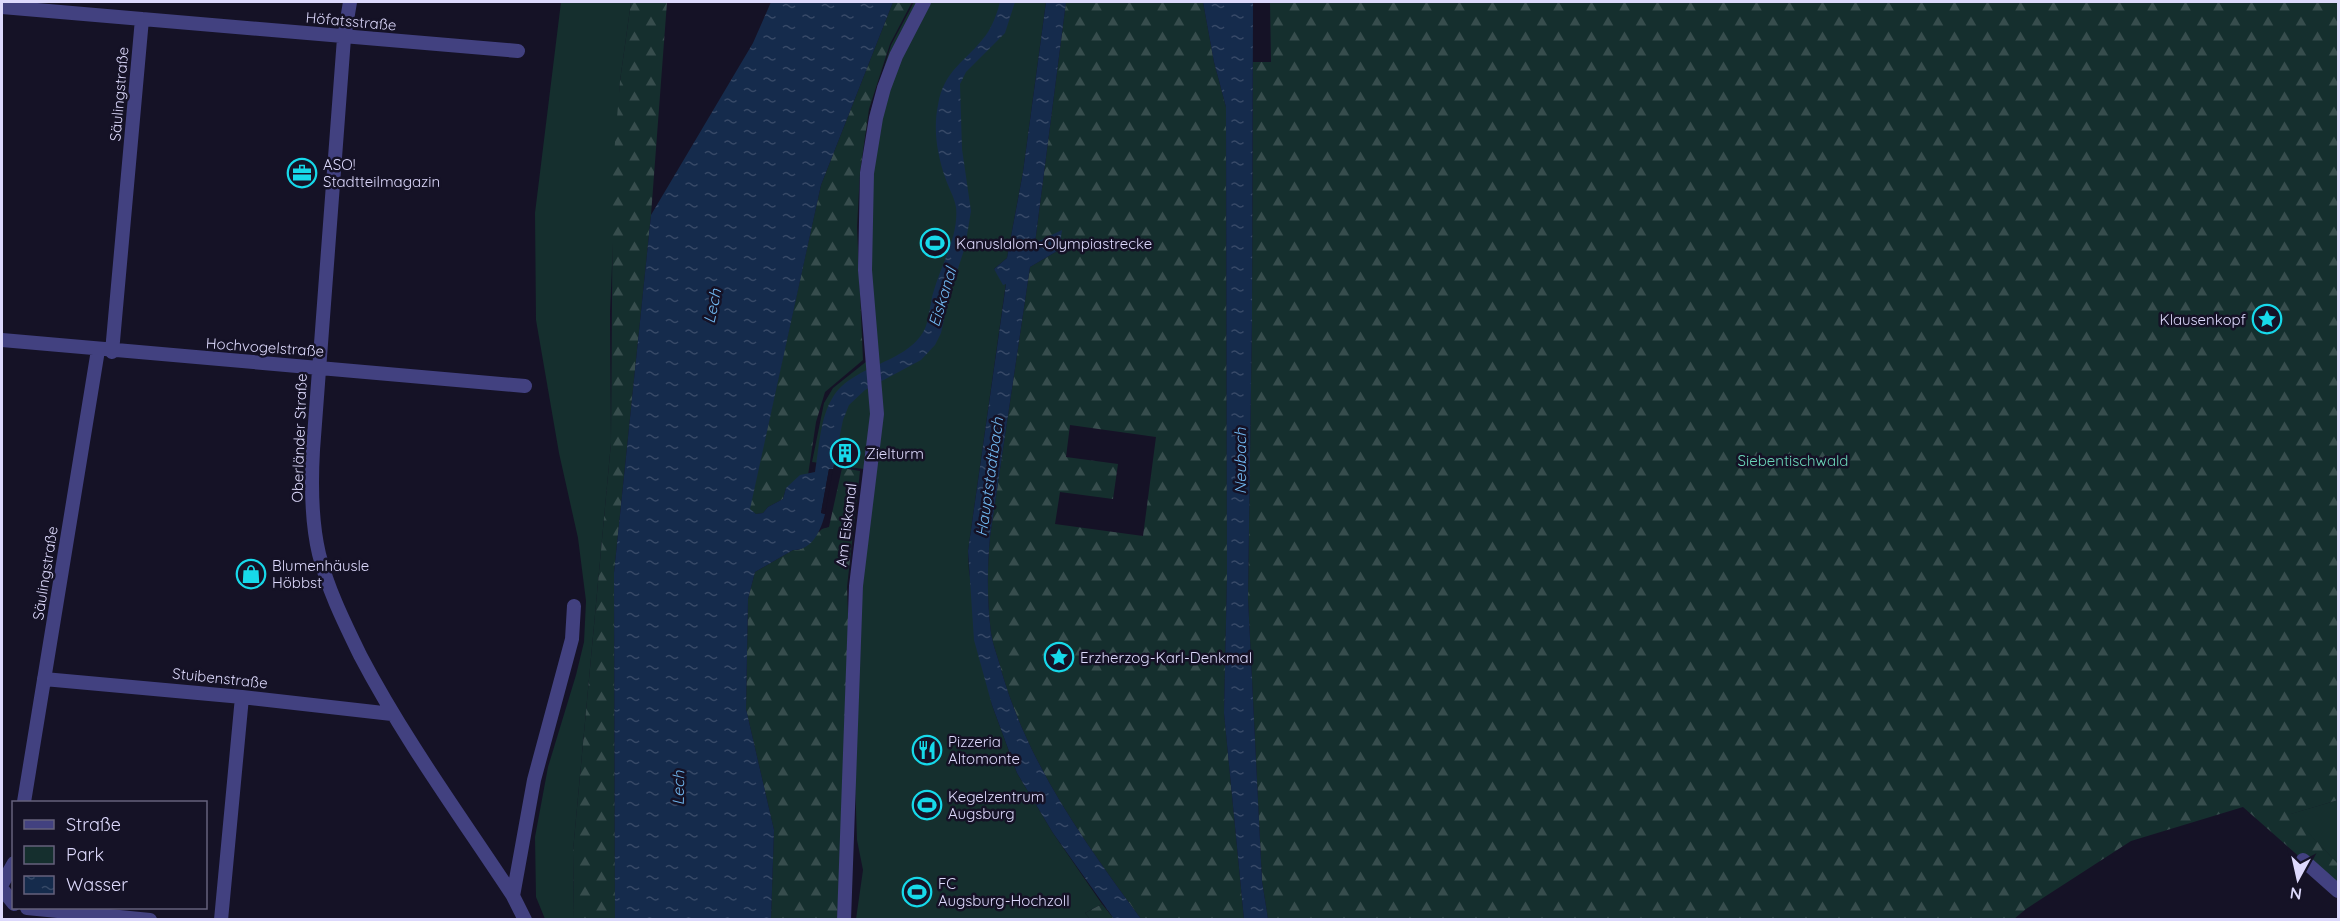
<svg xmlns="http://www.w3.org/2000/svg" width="2340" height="921" viewBox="0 0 2340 921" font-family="Quicksand,sans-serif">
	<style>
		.green { fill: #152f2e }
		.forest { fill: url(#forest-firs); fill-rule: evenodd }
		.water { fill: url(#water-ripples) }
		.pier { fill: #151226 }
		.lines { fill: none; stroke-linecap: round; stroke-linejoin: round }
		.minor { stroke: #424180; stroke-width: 14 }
		.labels { text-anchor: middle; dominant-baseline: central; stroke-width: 5; stroke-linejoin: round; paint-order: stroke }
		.street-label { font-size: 15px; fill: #ddd9fc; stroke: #151226 }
		.poi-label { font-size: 15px; fill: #ddd9fc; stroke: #151226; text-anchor: start }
		.park-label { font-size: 15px; fill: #6bd6b9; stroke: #151226 }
		.water-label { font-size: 16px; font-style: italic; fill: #71b9f2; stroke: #151226 }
	</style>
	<defs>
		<pattern id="forest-firs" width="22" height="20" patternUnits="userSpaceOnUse" patternTransform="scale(1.5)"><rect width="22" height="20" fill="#152f2e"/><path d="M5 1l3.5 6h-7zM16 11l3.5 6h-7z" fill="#374d4d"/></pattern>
		<pattern id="water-ripples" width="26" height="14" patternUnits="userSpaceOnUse" patternTransform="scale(1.5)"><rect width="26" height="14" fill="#152b4c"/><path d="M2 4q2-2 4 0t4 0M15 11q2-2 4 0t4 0" fill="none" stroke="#374967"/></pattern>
	</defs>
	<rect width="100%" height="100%" fill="#151226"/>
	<path class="green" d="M561,2H631L620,81L610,312L611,443L573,851L574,919H545L536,897L535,837L548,767L576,675L584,642L586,601L578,538L559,453L536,320L535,213Z
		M914,2H1046L1023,172L1007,258L994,269L1006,283L968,551L969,571L992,705L1017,773L1053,833L1102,904L1085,913L1090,919H856L863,870L857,840L853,722L871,470L812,462L824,403L833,388L867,361L862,172L870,113L891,45Z
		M2338,800V864L2290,814Z"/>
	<path class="forest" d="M631,2H667L651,215L614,573L615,919L574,920L573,851L611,443L613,167L620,81Z
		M893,2H912L890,44L869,109L860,172L857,227L863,360L825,392L816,422L808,475L786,488L783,499L768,507L763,513L756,514L749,510L821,185Z
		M1066,2H1203L1214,62L1226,107L1227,577L1224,713L1244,919H1141C1085,843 1029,765 1002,673C999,660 993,646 991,633C987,601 987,569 990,537L1030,267L1059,250L1035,243ZM1070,425L1156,437L1143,536L1055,524L1060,492L1113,499L1118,464L1066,457Z
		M1270,2H2338V800L2291,814L2338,864V891L2243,807L2131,841L2026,909L2014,919H1268L1262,881L1248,598L1252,316L1253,62H1271Z
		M842,468L860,471L847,587L849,642L842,867L837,919H771L774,830L746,709L748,599L755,572L793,550C808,551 810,538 820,531C822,528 826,528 829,527Z
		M1102,904L1114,919H1090L1085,913Z"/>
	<path class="water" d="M771,2H893L821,185L750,509L756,514L763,513L768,507L783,499L786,488L800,475L815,472C819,449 820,417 833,397C854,363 911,364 926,326C930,314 930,302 934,290C942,263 959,235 956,207C954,196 948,187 945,177C937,154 933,129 938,105C944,69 966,62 986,35C993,25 997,13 1000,2H1015L1005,33L966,72L960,84L962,149L971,211L965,247L950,293L941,333L935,345L921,360L865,390L849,405L843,420L833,469H829L821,513L825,514C821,530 812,551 793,550L755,572L748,599L746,709L774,830L771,919L615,920L614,573L651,215L753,43Z
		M1046,2H1066L1035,243L1062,230L1059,250L1030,267L990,537C987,569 987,601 991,633C993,646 999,660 1002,673C1029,765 1085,843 1141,919H1114L1053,833L1017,773L992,705L974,640L968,551L1006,284L1003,285L994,269L1007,258L1023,172Z
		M1203,2H1253L1252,316L1248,598L1262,881L1268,919H1244L1224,713L1227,577L1226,107L1214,62Z"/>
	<path class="pier" d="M829,469H833L825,514L821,513Z"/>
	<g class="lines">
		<path class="minor" d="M350,2L344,38L313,450C311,485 311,520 319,554C328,590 344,622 360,655C404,739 461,817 513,896L525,920
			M2,7L518,51
			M2,340L525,386
			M112,352L142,19
			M44,679L242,697L392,714
			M24,802L98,350
			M2303,860L2338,891
			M2,884L14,863
			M2,889L14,904
			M513,896L534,780L572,639L574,606
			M27,908L150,920
			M221,920L242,697
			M844,920L856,586L877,414L865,270L867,173L876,118L884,88L896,56L924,2"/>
	</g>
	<defs>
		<g id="office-ring" transform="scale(1.5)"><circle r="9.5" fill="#151226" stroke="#17d9ea" stroke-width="1.5"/><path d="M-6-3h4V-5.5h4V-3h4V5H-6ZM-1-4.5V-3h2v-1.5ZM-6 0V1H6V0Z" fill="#17d9ea"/></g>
		<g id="stadium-ring" transform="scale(1.5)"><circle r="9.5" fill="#151226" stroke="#17d9ea" stroke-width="1.5"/><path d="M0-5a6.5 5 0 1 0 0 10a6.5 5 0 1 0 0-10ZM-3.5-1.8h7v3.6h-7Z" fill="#17d9ea"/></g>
		<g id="sight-ring" transform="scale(1.5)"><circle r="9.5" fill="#151226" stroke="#17d9ea" stroke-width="1.5"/><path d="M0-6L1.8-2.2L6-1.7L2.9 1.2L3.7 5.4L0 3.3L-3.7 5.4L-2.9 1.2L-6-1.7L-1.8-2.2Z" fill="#17d9ea"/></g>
		<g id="building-ring" transform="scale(1.5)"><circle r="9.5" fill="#151226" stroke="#17d9ea" stroke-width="1.5"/><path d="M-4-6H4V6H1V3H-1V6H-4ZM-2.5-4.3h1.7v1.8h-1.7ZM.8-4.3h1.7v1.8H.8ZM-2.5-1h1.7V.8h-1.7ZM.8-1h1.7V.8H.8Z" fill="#17d9ea"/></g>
		<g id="shop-ring" transform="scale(1.5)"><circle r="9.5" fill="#151226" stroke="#17d9ea" stroke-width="1.5"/><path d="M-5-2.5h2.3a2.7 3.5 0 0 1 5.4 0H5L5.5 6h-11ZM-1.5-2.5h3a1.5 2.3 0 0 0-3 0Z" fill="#17d9ea"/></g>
		<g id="restaurant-ring" transform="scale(1.5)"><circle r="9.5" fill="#151226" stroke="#17d9ea" stroke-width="1.5"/><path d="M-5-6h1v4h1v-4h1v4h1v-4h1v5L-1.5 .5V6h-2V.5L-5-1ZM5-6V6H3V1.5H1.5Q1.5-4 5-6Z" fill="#17d9ea"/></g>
	</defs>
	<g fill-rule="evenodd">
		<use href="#office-ring" x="302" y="173"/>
		<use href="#stadium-ring" x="935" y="243"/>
		<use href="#sight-ring" x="2267" y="319"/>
		<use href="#building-ring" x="845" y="453"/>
		<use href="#shop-ring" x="251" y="574"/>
		<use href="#sight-ring" x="1059" y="657"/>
		<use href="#restaurant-ring" x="927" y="750"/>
		<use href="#stadium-ring" x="927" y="805"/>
		<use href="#stadium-ring" x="917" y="892"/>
	</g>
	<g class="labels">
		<g class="street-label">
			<text transform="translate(351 21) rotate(5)">Höfatsstraße</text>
			<text transform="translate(119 94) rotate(-85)">Säulingstraße</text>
			<text transform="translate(265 347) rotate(4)">Hochvogelstraße</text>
			<text transform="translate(299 438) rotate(-88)">Oberländer Straße</text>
			<text transform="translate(846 525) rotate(-83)">Am Eiskanal</text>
			<text transform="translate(45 573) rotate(-81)">Säulingstraße</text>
			<text transform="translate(220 678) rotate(6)">Stuibenstraße</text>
		</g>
		<g class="poi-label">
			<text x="323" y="164">ASO!<tspan x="323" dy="17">Stadtteilmagazin</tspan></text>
			<text x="956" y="243">Kanuslalom-Olympiastrecke</text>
			<text x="2246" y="319" text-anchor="end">Klausenkopf</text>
			<text x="866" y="453">Zielturm</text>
			<text x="272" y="565">Blumenhäusle<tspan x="272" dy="17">Höbbst</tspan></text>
			<text x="1080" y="657">Erzherzog-Karl-Denkmal</text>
			<text x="948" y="741">Pizzeria<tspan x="948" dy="17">Altomonte</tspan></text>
			<text x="948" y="796">Kegelzentrum<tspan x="948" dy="17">Augsburg</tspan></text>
			<text x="938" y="883">FC<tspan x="938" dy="17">Augsburg-Hochzoll</tspan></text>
		</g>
		<g class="park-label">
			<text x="1793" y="460">Siebentischwald</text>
		</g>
		<g class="water-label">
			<text transform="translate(942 297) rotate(-73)">Eiskanal</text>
			<text transform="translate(712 306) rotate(-78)">Lech</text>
			<text transform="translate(1240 461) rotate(-90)">Neubach</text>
			<text transform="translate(989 477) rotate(-82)">Hauptstadtbach</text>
			<text transform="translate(678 788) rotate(-89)">Lech</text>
		</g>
	</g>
	<rect width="2340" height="921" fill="none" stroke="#ddd9fc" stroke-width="6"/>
	<rect x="12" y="801" width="195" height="108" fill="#151226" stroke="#65627c" stroke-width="1.5"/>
	<rect x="24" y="820" width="30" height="9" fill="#424180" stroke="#65627c" stroke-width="1.5"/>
	<text x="66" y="831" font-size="18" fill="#ddd9fc">Straße</text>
	<rect x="24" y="846" width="30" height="18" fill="#152f2e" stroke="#65627c" stroke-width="1.5"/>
	<text x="66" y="861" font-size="18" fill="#ddd9fc">Park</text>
	<rect x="24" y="876" width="30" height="18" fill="url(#water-ripples)" stroke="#65627c" stroke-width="1.5"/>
	<text x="66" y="891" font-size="18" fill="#ddd9fc">Wasser</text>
	<g transform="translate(2298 879) rotate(188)" stroke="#151226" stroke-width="4.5" paint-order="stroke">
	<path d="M0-4.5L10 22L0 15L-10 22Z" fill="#ddd9fc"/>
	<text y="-9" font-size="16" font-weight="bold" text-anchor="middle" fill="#ddd9fc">N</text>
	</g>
</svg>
